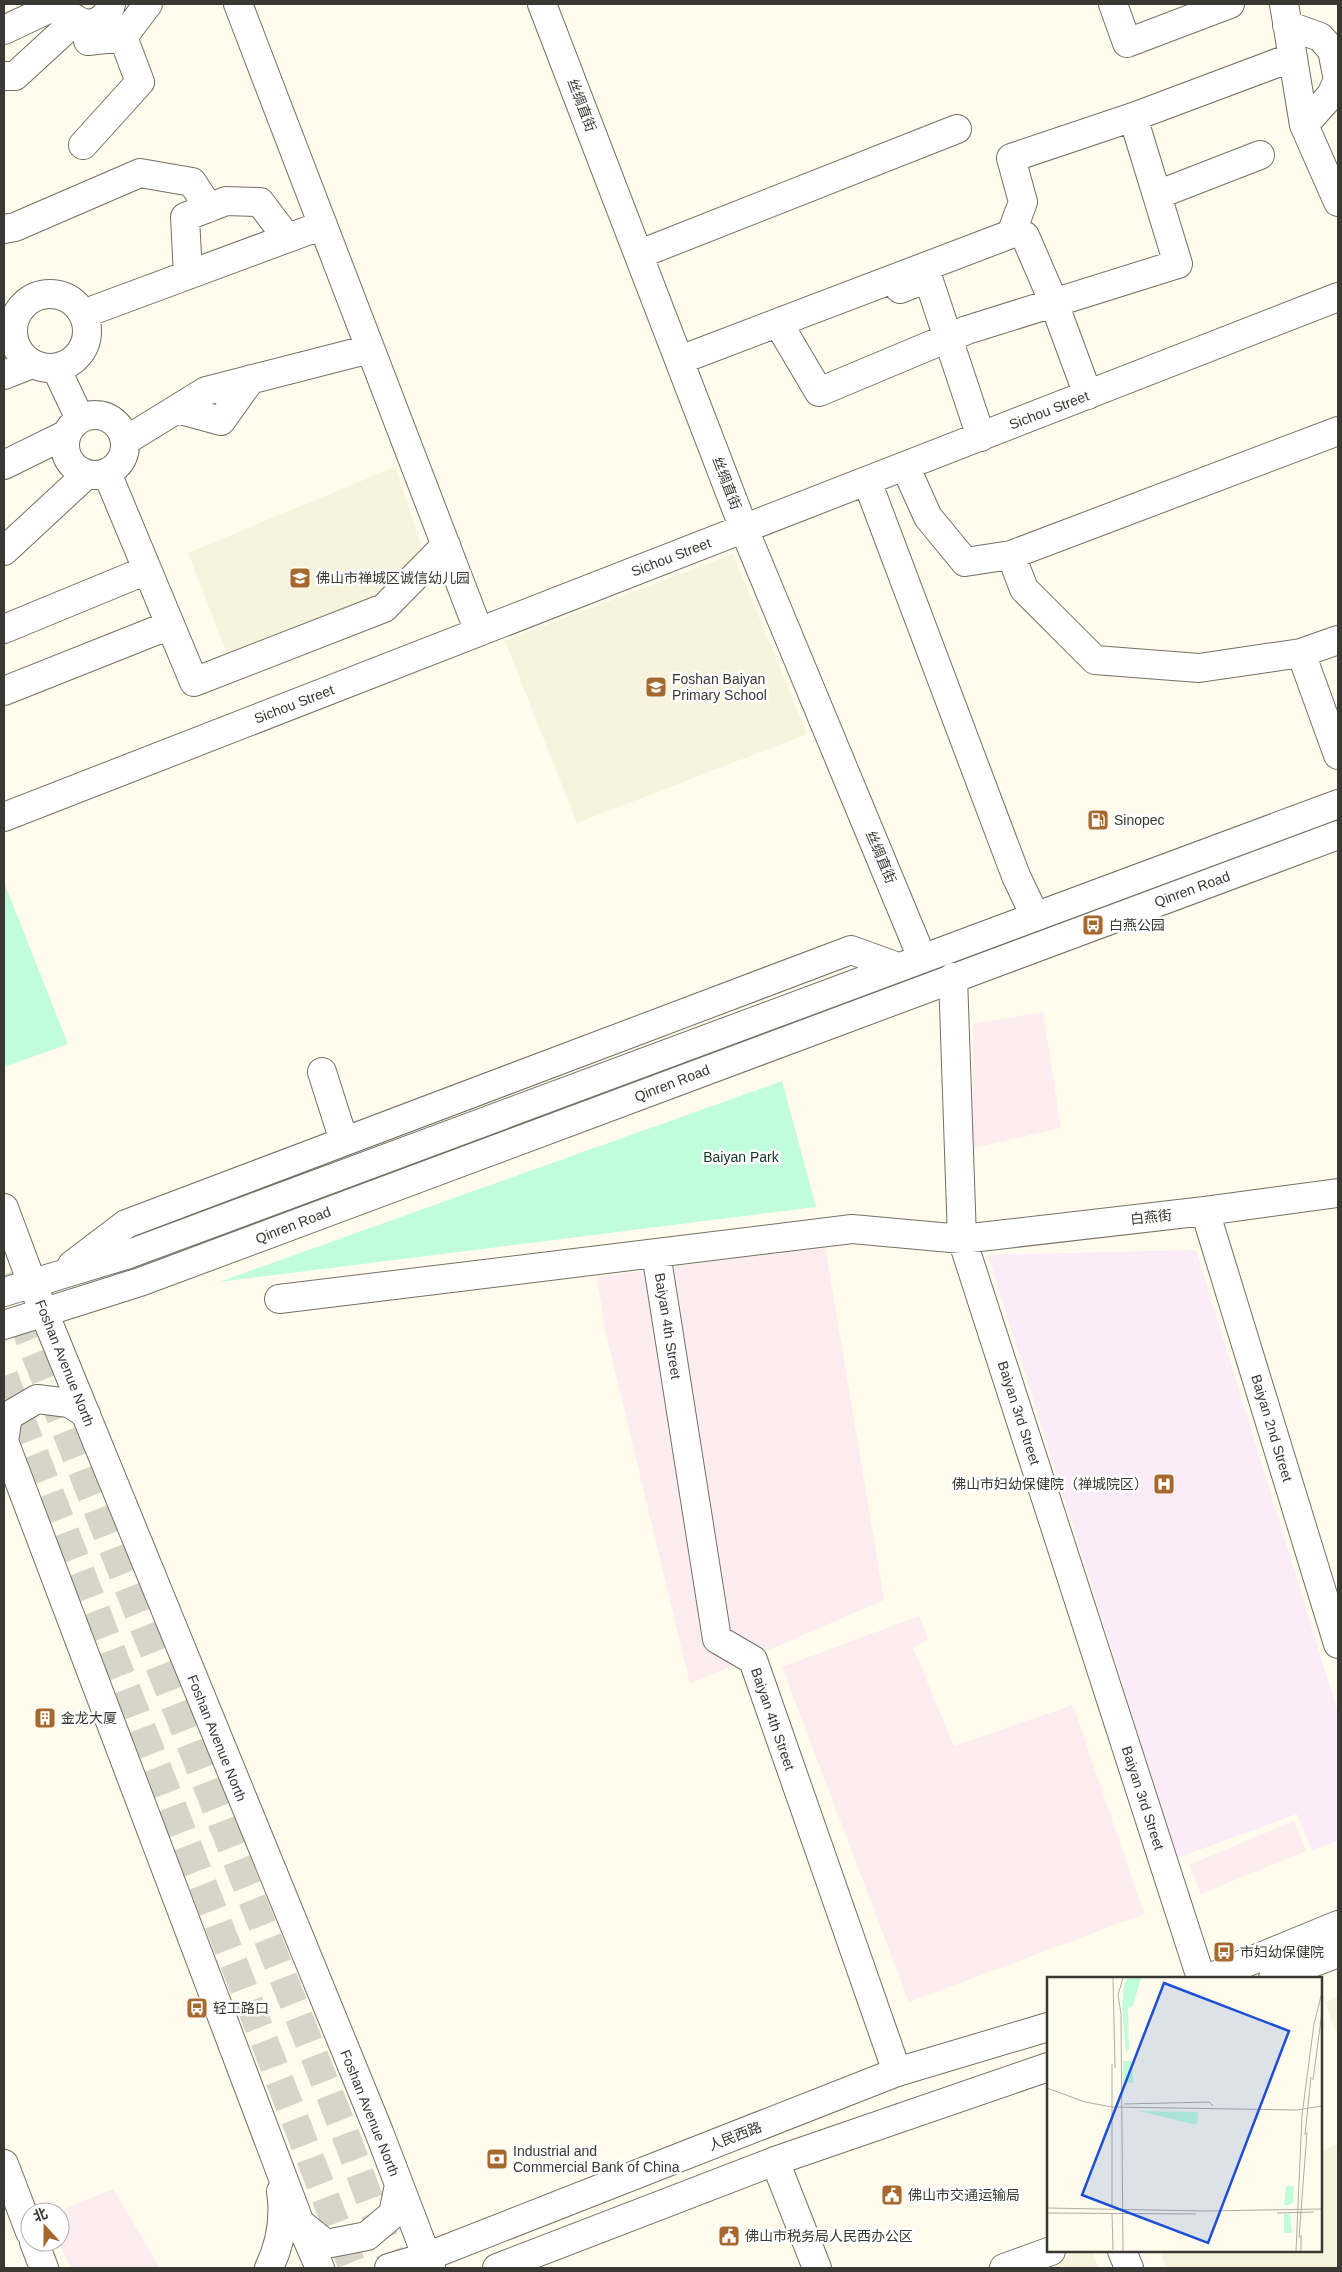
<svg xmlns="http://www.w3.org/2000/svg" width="1342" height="2272" viewBox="0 0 1342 2272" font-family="Helvetica,'Noto Sans SC',sans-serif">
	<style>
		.commercial { fill: #fdedf1 }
		.built { fill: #f7f3dc }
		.medical { fill: #fcecf8 }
		.green { fill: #c2fddb }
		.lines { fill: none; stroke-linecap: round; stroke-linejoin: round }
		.highway-tunnel { stroke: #d7d5c8; stroke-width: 28; stroke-dasharray: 28 14; stroke-linecap: butt }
		.minor-casing { stroke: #737063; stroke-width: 30 }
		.major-casing { stroke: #737063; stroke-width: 30 }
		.minor { stroke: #fff; stroke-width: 28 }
		.major { stroke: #fff; stroke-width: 28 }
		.labels { text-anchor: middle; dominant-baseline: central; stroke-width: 5; stroke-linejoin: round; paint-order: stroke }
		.street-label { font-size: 14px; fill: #393832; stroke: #fff }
		.poi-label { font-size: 14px; fill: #393832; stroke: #fff; text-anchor: start }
		.park-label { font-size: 14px; fill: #123624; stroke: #fff }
		.inset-road { fill: none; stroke: #b0aea2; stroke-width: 1 }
		.view { fill: #1d4ed8; fill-opacity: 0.15; stroke: #1d4ed8; stroke-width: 2.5 }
		.inset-edge { fill: none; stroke: #393832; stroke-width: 2.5 }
	</style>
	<rect width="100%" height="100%" fill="#fffced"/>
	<path class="commercial" d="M1043,1012L1061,1128L973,1148V1024Z
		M825,1246L884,1600L690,1684L605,1329L597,1277Z
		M919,1616L928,1639L913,1648L954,1746L1073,1705L1144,1914L909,2002L782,1667Z
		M1294,1821L1306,1851L1201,1894L1189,1865Z
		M113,2189L160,2268H71L58,2242L60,2212H57Z"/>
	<path class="built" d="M395,467L424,554L381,602L230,661L188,553Z
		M733,554L807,734L577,823L505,641Z
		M1338,1996V2038L1325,2002Z
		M1338,2144V2268H1166L1160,2251H1321V2151Z
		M1081,2251H1092L1099,2268H1036Z"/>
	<path class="medical" d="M1196,1250L1338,1713V1841L1312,1850L1297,1814L1177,1858L988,1255Z"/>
	<path class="green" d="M4,882L68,1044L4,1067Z
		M782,1081L816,1207L219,1282Z"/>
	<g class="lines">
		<path class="highway-tunnel" d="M4,1275L343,2128L395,2268
			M4,1376L353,2268"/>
		<g class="minor-casing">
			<path id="minor" d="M238,4L479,632
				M542,4L744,529L922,958
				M1113,4L1127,43L1230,4
				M1284,4L1304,125L1338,202
				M74,18C89,30 107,21 111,4
				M90,24L88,41L123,37L148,4
				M1287,25L1320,37L1332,50L1338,80L1331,95L1304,125
				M4,30L59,4
				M4,76H15L76,20
				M83,145L140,82L123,37
				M1157,195L1260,155
				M4,229L15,227L140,173L192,182L209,208
				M1025,236L1054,303L1088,395
				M640,254L957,129
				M188,275L185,217L226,201L260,202L287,238
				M900,289L928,278L981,437
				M13 331a37 37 0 1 1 74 0a37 37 0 1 1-74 0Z
				M83,314L323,225
				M784,333L819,392L967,330L1178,264L1133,117
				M680,360L1011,234L1023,202L1011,158L1133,117L1293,57
				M56,368L80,419
				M4,375L32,364
				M177,409L221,421L251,379
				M65 445a30 30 0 1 1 60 0a30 30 0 1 1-60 0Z
				M125,441L206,391L370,349
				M4,465L67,434
				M905,466L928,517L965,562L1011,555L1024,589L1095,660L1199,668L1301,653L1338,755
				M107,473L194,682L384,608L446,545
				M867,481L1016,876L1035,916
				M4,551L87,474
				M1011,555L1338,431
				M4,629L147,570
				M1301,653L1338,640
				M4,691L170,625
				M4,817L1338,297
				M953,977L962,1239L1201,1978
				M322,1072L344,1141
				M1205,1211L1338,1644
				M656,1253L717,1639L753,1660L897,2072
				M279,1299L852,1229L962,1239L1205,1211L1338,1193
				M775,2161L817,2268
				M4,2164L30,2232
				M34,2242L44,2268
				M1122,2251L1129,2268
				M1004,2268L1051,2251"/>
		</g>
		<g class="major-casing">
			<path id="major" d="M4,1208L32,1283L379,2132L431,2268
				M72,1265L126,1224L851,950L898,967
				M4,1292L129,1254L1338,804
				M4,1325L140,1282L1338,835
				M4,1441L300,2223L320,2268
				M4,1441L8,1416L37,1399L69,1403L86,1414
				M1209,1978L1338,1925
				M1273,1978L1338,1953
				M300,2223L326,2244L367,2236L393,2214L399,2185
				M269,2268C281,2243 285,2218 281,2191
				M389,2268L426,2257L897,2072L1048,2027
				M497,2268L775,2161L1048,2067"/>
		</g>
		<use href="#minor" class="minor"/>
		<use href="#major" class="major"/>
	</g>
	<defs>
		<g id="school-square" transform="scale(1.125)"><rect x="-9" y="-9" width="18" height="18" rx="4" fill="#a7682e" stroke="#fff"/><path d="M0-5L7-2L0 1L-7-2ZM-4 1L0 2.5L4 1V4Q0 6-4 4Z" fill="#fff"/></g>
		<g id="fuel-square" transform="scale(1.125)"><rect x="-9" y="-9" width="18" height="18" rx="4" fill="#a7682e" stroke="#fff"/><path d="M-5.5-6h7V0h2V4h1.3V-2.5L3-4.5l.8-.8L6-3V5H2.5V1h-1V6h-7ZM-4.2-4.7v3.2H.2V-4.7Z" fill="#fff"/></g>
		<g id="bus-square" transform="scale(1.125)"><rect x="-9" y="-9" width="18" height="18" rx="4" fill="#a7682e" stroke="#fff"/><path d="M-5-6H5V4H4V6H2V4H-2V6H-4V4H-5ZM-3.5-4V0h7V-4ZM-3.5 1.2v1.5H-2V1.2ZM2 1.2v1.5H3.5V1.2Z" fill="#fff"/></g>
		<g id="hospital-square" transform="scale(1.125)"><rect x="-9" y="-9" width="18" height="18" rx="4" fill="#a7682e" stroke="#fff"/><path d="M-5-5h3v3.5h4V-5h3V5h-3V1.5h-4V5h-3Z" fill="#fff"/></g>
		<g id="building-square" transform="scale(1.125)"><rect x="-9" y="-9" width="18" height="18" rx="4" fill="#a7682e" stroke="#fff"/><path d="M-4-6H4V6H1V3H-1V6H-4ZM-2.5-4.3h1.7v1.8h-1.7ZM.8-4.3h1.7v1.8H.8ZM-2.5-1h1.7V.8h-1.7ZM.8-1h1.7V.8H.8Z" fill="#fff"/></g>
		<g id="bank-square" transform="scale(1.125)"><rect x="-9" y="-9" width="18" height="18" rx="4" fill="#a7682e" stroke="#fff"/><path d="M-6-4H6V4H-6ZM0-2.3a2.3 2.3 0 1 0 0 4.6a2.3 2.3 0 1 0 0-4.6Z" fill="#fff"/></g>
		<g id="civic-square" transform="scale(1.125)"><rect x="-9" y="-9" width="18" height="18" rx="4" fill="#a7682e" stroke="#fff"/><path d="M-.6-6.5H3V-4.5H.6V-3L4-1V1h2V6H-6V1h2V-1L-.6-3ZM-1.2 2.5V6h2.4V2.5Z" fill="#fff"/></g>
	</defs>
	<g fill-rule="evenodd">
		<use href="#school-square" x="300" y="578"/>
		<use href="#school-square" x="656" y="687"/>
		<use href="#fuel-square" x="1098" y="820"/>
		<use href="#bus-square" x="1093" y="925"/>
		<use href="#hospital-square" x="1164" y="1484"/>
		<use href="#building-square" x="45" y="1718"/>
		<use href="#bus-square" x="1224" y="1952"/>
		<use href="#bus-square" x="197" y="2008"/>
		<use href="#bank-square" x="497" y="2159"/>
		<use href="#civic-square" x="892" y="2195"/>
		<use href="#civic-square" x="729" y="2236"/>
	</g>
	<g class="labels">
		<g class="street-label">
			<text transform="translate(582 105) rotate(69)">丝绸直街</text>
			<text transform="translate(1049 410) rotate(-21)">Sichou Street</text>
			<text transform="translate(727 483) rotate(69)">丝绸直街</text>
			<text transform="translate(671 557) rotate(-21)">Sichou Street</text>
			<text transform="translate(294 704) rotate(-21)">Sichou Street</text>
			<text transform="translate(881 857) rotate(67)">丝绸直街</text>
			<text transform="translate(1192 889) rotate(-20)">Qinren Road</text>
			<text transform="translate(672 1083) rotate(-21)">Qinren Road</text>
			<text transform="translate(1151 1217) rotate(-6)">白燕街</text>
			<text transform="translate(293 1225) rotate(-21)">Qinren Road</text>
			<text transform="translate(668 1326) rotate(81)">Baiyan 4th Street</text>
			<text transform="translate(65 1363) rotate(68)">Foshan Avenue North</text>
			<text transform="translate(1019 1413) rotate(72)">Baiyan 3rd Street</text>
			<text transform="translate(1272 1428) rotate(73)">Baiyan 2nd Street</text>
			<text transform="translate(773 1719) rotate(71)">Baiyan 4th Street</text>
			<text transform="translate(217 1738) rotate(68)">Foshan Avenue North</text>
			<text transform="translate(1143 1798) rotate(72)">Baiyan 3rd Street</text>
			<text transform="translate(370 2113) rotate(68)">Foshan Avenue North</text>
			<text transform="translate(735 2136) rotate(-21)">人民西路</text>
		</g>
		<g class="poi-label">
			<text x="316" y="578">佛山市禅城区诚信幼儿园</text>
			<text x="672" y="679">Foshan Baiyan<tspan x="672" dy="16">Primary School</tspan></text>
			<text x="1114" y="820">Sinopec</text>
			<text x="1109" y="925">白燕公园</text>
			<text x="1148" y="1484" text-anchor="end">佛山市妇幼保健院（禅城院区）</text>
			<text x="61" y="1718">金龙大厦</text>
			<text x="1240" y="1952">市妇幼保健院</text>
			<text x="213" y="2008">轻工路口</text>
			<text x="513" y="2151">Industrial and<tspan x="513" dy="16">Commercial Bank of China</tspan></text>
			<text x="908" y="2195">佛山市交通运输局</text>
			<text x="745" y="2236">佛山市税务局人民西办公区</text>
		</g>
		<g class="park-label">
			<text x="741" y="1157">Baiyan Park</text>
		</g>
	</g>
	<g transform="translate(1047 1977)">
		<rect width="275" height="275" fill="#fffced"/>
		<path d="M81,1H94L86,29L81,31L82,71L79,77L75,31L77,7ZM76,84H85L86,106H76ZM91,134L151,135L150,148ZM239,209H247L246,225L242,228H237ZM237,237H243L245,256H237Z" fill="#c2fddb"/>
		<path class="inset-road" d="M66,1L68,91M65,87V231M266,103L275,35M0,111L38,125L65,130L250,133L275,129M77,127L162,125L166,129M258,158L264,100M0,231L158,234L275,232M0,236L149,237M65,236L66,273M230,236L267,235M254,258V274M252,261L260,155M76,274L74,37L71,18L76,1M249,274L255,138L267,47L275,15"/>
		<path class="view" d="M117,6L242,54L161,266L35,218Z"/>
		<rect width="275" height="275" class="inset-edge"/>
	</g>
	<rect width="1342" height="2272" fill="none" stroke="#393832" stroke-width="10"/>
	<g transform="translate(45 2227) rotate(339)"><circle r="24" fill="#ffffff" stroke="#b0afad"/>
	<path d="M0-4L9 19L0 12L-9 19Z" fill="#a7682e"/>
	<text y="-8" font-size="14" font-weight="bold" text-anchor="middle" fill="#393832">北</text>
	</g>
</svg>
